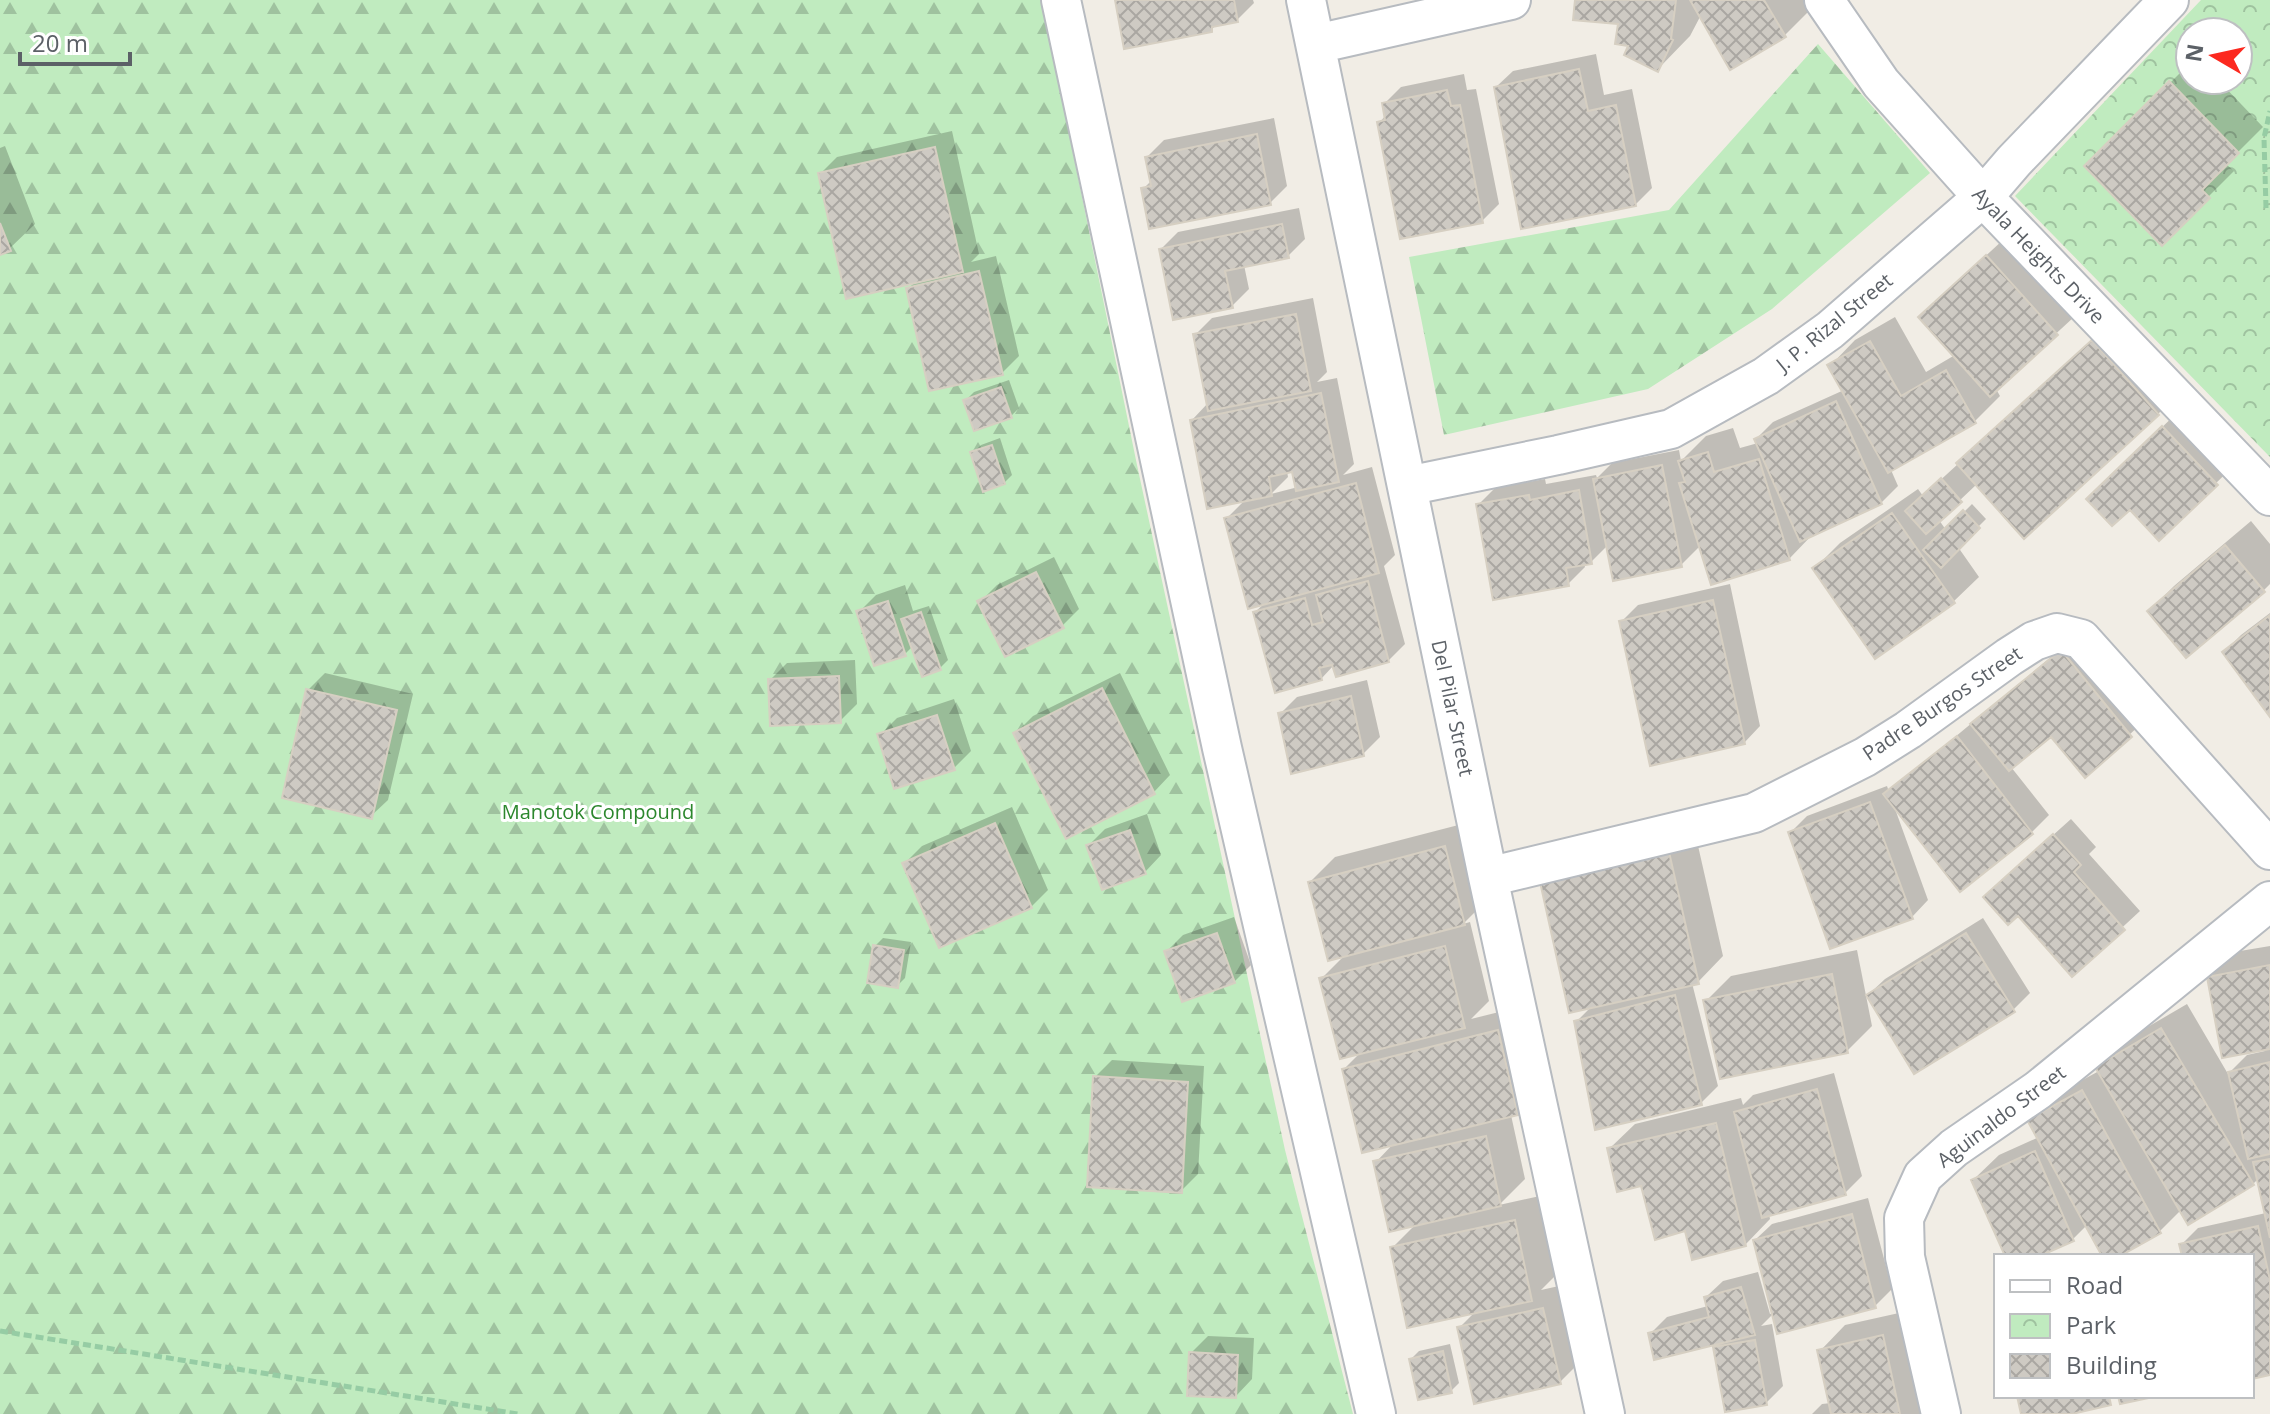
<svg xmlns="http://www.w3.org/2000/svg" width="2270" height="1414" viewBox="0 0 2270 1414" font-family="'Open Sans',sans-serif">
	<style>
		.forest { fill: url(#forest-firs) }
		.park { fill: url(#park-crowns); fill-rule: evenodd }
		.shadow { fill: #0003; fill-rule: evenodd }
		.building { fill: url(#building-cross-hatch); stroke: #d6cfc2; stroke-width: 2 }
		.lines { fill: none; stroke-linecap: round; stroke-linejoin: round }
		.minor-casing { stroke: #b7bbc0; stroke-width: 42 }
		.path { stroke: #96cca4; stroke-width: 5; stroke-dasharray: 8 4; stroke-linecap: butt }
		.minor { stroke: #fff; stroke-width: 38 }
		.labels { text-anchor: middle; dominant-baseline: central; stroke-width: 6; stroke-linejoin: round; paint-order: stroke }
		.street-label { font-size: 20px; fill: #5c6167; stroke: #fff }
		.park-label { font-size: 20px; fill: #2c872d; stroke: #fff }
	</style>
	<defs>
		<pattern id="forest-firs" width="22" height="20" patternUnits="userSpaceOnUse" patternTransform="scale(2)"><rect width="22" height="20" fill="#c0ebbf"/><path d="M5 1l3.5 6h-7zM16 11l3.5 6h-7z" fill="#9fc29f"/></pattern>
		<pattern id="park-crowns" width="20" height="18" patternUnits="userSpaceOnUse" patternTransform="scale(2)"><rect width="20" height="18" fill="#c0ebbf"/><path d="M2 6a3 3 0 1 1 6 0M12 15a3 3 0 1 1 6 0" fill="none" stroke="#9fc29f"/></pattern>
		<pattern id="building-cross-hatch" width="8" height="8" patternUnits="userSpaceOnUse" patternTransform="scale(2)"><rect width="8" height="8" fill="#cecac3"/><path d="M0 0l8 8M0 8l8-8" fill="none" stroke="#aaa7a2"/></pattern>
	</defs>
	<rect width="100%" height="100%" fill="#f1ede5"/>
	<path class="forest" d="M0,0H1044L1056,70L1137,465L1285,1150L1353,1414H0Z
		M1818,44L1930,173L1772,309L1648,389L1444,435L1409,257L1669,210Z"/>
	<path class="park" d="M2201,0H2270V457L2015,196ZM2190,32H2238V80H2190Z"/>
	<path class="shadow" d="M1117,0H1253L1254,3L1237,20L1217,24L1211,30Z
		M1577,0H1816L1817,3L1784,36L1701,15L1690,36L1658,69L1631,45L1620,22Z
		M1596,54L1604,95L1632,89L1652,188L1635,205L1496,87L1513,71Z
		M2190,63V80H2218L2263,127L2226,164L2234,171L2162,243L2087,166Z
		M1464,74L1467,90L1476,89L1499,204L1482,221L1379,123L1386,115L1384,104L1401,87Z
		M1274,118L1287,186L1270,203L1143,189L1152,180L1147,157L1164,140Z
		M952,131L979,254L971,262L996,256L1019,356L1002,373L908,289L916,281L820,174L837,157Z
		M5,146L35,224L9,249L0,253V148Z
		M1299,208L1305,239L1288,256L1244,265L1249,289L1232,306L1161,249L1178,232Z
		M2004,239L2074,317L1996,389L2000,396L1975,421L1891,470L1898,486L1881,503L1814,533L1789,559L1700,546L1681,565L1608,545L1591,562L1584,563L1585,567L1568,584L1478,505L1495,488L1545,479L1546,484L1596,475L1597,478L1612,463L1679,450L1681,461L1706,436L1733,428L1740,448L1758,443L1756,439L1773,422L1844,390L1830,366L1855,340L1895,317L1926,372L1955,355L1938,300Z
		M1313,298L1327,372L1317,382L1337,378L1354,464L1343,475L1372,467L1395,555L1384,566L1405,644L1388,661L1334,665L1321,679L1255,612L1266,602L1226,519L1246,499L1192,420L1208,403L1195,335L1212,318ZM1294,470L1298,487L1271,494L1288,477L1287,471Z
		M2110,325L2175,397L2158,414L1977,484L1939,520L1946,530L1972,504L1986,519L1958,547L1979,577L1953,602L1815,568L1840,543L1918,489L1923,496Z
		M1009,380L1019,408L1011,416L966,400L974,392Z
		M2188,402L2242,458L2159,538L2130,507L2114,474Z
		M1000,438L1012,475L1004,483L973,453L981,445Z
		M2251,521L2270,544V584L2263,591L2149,611L2174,586Z
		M1054,557L1079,609L1062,626L980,602L997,585Z
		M1730,584L1760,726L1744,743L1621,622L1638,605Z
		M905,585L913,611L929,606L948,660L940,668L923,674L913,646L905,654L859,612L876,595Z
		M2270,613V714L2224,652L2241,635Z
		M2087,627L2156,710L2086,775L2051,734L2011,767L2049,815L2032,832L1960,889L1894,806L1928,900L1912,917L1790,833L1807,816L1887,786L1889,792Z
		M855,660L857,704L840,721L770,680L787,663Z
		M325,673L413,694L388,800L371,816L308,690Z
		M1120,673L1170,775L1154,792L1016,733L1033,716Z
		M1367,680L1380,737L1363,754L1280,714L1297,697Z
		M954,699L971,751L954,768L880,735L897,718Z
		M1012,807L1048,890L1031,907L905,863L922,846Z
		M1147,814L1161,855L1145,872L1088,846L1105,829Z
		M2071,819L2096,847L2089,854L2140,911L2072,974L2003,880Z
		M1470,822L1489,898L1463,924L1470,922L1489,1001L1471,1019L1523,1006L1542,1088L1517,1113L1511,1115L1525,1179L1499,1205L1540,1196L1557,1274L1541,1290L1568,1284L1585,1357L1560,1382L1459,1328L1476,1311L1392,1248L1417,1223L1376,1162L1394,1143L1344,1069L1362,1051L1322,978L1346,954L1310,882L1335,857Z
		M1694,828L1723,956L1698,982L1692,983L1718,1086L1701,1103L1576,1022L1592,1006L1542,883Z
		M1234,917L1251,965L1234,982L1166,952L1183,935Z
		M1983,918L2030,993L2013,1010L1868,995L1885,979Z
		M883,938L911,942L905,978L897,986L875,946Z
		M2270,946V1373L2252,1377V1256H2169L2183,1253L2181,1245L2198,1228L2266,1213L2259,1178L2253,1184L2181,1210L2160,1231L2116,1256H2104L2087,1225L2073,1239L2035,1256H2007L1973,1180L1999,1155L2039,1137L2030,1121L2055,1095L2099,1071L2097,1067L2122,1042L2187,1004L2228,1074L2247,1055L2265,1051L2209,978L2234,952Z
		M1857,950L1872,1026L1847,1051L1706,1001L1731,976Z
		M1112,1060L1204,1066L1198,1174L1181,1191L1095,1077Z
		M1834,1073L1862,1176L1845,1193L1769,1214L1770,1219L1745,1245L1687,1229L1609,1149L1635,1124L1741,1098L1743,1105L1753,1095Z
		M1868,1198L1892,1289L1875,1306L1755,1240L1772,1224Z
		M1758,1272L1770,1314L1774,1313L1761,1326L1772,1324L1783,1386L1766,1403L1715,1348L1721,1341L1650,1334L1667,1317L1708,1306L1706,1297L1723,1281Z
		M1908,1311L1928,1414H1812L1822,1404L1831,1403L1820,1351L1845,1325Z
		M1208,1336L1254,1338L1252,1379L1236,1396L1191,1353Z
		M1450,1344L1459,1383L1451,1391L1411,1359L1419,1351Z"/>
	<path class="building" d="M1115,0H1234L1238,22L1212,27V32L1124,49Z
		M1575,0H1676L1671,39L1673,40L1658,72L1624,55L1628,46L1615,44L1618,24L1573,20Z
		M1690,0H1764L1786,37L1730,70Z
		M1579,69L1588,111L1616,105L1636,206L1521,229L1494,87Z
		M2169,81L2239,153L2202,190L2210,198L2162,246L2084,166Z
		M1447,90L1451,106L1460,105L1483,223L1400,239L1377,122L1385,120L1382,103Z
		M1257,134L1271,205L1149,229L1141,188L1151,186L1145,157Z
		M935,147L963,272L846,299L818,173Z
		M0,223L11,251L0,255Z
		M1282,224L1289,258L1225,271L1233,308L1173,320L1159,249Z
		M1986,255L2058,335L1990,397L1918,317Z
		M979,271L1003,375L929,391L906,288Z
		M1296,314L1311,391L1208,411L1193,334Z
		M2092,340L2159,415L2024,539L1956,463Z
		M1870,341L1901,396L1946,370L1976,423L1888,473L1827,365Z
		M1001,387L1012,418L974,431L963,400Z
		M1321,393L1339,482L1296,491L1292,472L1269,477L1272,496L1207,509L1190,420Z
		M1836,401L1882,504L1800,542L1754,439Z
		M2162,426L2218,485L2159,541L2130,510L2112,526L2086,499Z
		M992,445L1005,484L983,492L970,452Z
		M1708,452L1714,472L1759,459L1790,560L1711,585L1679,483L1685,482L1678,461Z
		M1662,465L1682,567L1613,581L1593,479Z
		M1941,478L1962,502L1926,534L1905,511Z
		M1356,483L1379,573L1248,609L1224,518Z
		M1579,490L1592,564L1566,568L1569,586L1493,600L1476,504L1529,495L1530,500Z
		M1963,510L1980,528L1941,568L1923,550Z
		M1892,513L1955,603L1875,659L1812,568Z
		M2225,545L2265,592L2186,658L2147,611Z
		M1036,572L1064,628L1005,657L977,601Z
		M1368,581L1389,662L1336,677L1332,665L1319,668L1322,680L1275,693L1253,612L1305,598L1312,625L1323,622L1316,595Z
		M1713,600L1745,744L1650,766L1619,621Z
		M888,601L906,656L874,666L856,611Z
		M921,612L941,670L922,677L901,619Z
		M2270,615V717L2222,652Z
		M2061,650L2132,737L2085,778L2051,737L2009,771L1970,724Z
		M839,676L841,723L770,726L768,679Z
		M1102,688L1155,794L1066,839L1013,733Z
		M306,689L397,710L372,819L282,798Z
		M1351,696L1364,756L1291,774L1278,713Z
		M937,715L955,770L894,789L877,734Z
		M1957,736L2033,834L1960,892L1883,794Z
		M1870,802L1913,919L1830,949L1788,832Z
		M995,823L1032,908L939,948L902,863Z
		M1130,830L1146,874L1102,890L1086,845Z
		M2053,834L2081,865L2074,872L2125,930L2072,977L2018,916L2008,925L1983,897Z
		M1445,846L1465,925L1328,961L1308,882Z
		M1669,852L1699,984L1569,1013L1540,882Z
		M1217,933L1235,983L1182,1002L1164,951Z
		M1966,933L2015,1012L1914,1074L1866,995Z
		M873,945L904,950L898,988L867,983Z
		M1445,946L1465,1028L1340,1059L1319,978Z
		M2270,965V1049L2222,1058L2207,977Z
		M1832,974L1848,1053L1720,1079L1703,1000Z
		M1675,995L1702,1105L1595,1130L1574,1021Z
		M2161,1028L2254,1185L2188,1225L2095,1067Z
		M1498,1030L1518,1115L1362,1153L1342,1069Z
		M2270,1062V1154L2248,1159L2228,1072Z
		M1093,1076L1188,1082L1182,1193L1087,1187Z
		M1817,1089L1846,1195L1762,1218L1734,1112Z
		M2082,1090L2161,1233L2120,1256H2102L2027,1120Z
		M1716,1123L1746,1246L1692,1260L1685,1231L1655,1240L1641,1186L1617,1192L1607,1148Z
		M1486,1136L1501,1206L1389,1232L1373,1161Z
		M2035,1151L2074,1241L2040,1256H2005L1971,1180Z
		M2270,1159V1238L2253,1162Z
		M1852,1214L1876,1308L1777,1334L1753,1240Z
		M1515,1220L1532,1301L1407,1328L1390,1247Z
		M2258,1226L2270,1280V1375L2252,1379V1256H2182L2179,1244Z
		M1741,1287L1755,1335L1654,1360L1648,1333L1709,1317L1704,1297Z
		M1543,1308L1561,1384L1474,1404L1457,1327Z
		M1883,1335L1900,1414H1831L1817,1350Z
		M1755,1340L1767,1405L1725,1412L1713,1347Z
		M1443,1351L1452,1393L1418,1400L1409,1359Z
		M1189,1352L1238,1355L1236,1398L1187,1396Z
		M2017,1396H2109L2111,1405L2072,1414H2021Z
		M2118,1396H2158L2120,1404Z"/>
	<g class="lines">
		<g class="minor-casing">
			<path id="minor" d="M1061,0L1222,748L1376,1414
				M1306,0L1488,877L1605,1414
				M1824,0L1881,83L1983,197L2270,496
				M1316,44L1511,0
				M1407,486L1558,455L1671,429L1766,376L1830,330L1983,197L2014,161L2169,0
				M1488,877L1754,813L1865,757L1908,730L2009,657L2034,641L2057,633L2081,639L2270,850
				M1941,1414L1905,1257L1904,1218L1923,1176L1954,1148L2038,1090L2270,901"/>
		</g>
		<path class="path" d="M2266,208L2264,138L2270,111
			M0,1331L518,1414"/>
		<use href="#minor" class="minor"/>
	</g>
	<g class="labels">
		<g class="street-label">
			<text transform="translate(2039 255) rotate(46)">Ayala Heights Drive</text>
			<text transform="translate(1834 322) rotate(-39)">J. P. Rizal Street</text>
			<text transform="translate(1942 703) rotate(-34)">Padre Burgos Street</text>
			<text transform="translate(1453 708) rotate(78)">Del Pilar Street</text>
			<text transform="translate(2001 1116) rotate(-37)">Aguinaldo Street</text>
		</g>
		<g class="park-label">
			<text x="598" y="811">Manotok Compound</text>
		</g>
	</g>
	<rect x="1994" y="1254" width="260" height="144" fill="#ffffff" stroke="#bec0c2" stroke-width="2"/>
	<rect x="2010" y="1280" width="40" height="12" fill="#ffffff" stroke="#bec0c2" stroke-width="2"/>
	<text x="2066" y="1294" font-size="24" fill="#5c6167">Road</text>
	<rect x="2010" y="1314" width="40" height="24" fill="url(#park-crowns)" stroke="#bec0c2" stroke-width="2"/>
	<text x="2066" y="1334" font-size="24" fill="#5c6167">Park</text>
	<rect x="2010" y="1354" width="40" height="24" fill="url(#building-cross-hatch)" stroke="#bec0c2" stroke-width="2"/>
	<text x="2066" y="1374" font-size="24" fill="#5c6167">Building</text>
	<g transform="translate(2214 56) rotate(279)"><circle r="38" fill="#ffffff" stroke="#bec0c2" stroke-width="2"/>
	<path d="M0-6L14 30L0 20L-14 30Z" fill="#fc291f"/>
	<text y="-12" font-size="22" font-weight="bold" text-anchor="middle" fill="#5c6167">N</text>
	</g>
	<path d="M20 52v12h110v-12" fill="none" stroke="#5c6167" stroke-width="4"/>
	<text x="32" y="52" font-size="24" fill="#5c6167" stroke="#ffffff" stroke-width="6" paint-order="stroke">20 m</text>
</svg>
